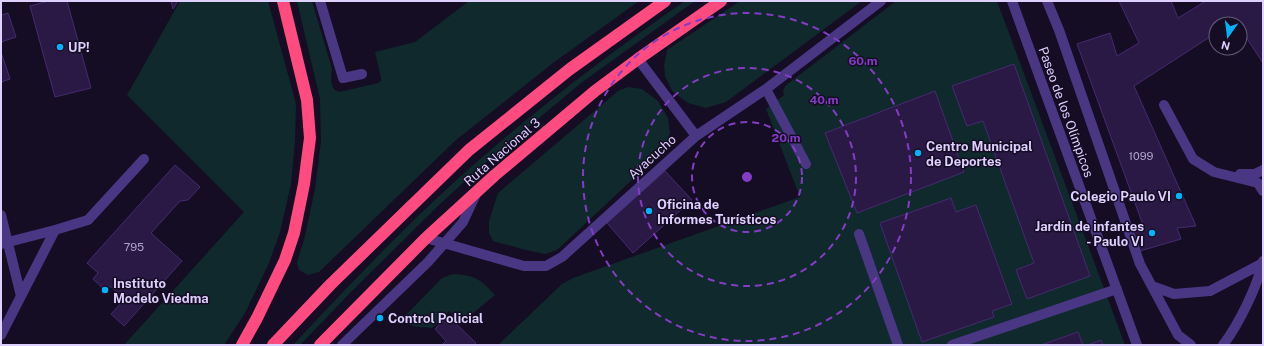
<svg xmlns="http://www.w3.org/2000/svg" width="1264" height="346" viewBox="0 0 1264 346" font-family="'Public Sans',sans-serif">
	<style>
		.green { fill: #10292d }
		.building { fill: #2a1945; stroke: #462a71 }
		.lines { fill: none; stroke-linecap: round; stroke-linejoin: round }
		.minor { stroke: #493784; stroke-width: 10 }
		.highway { stroke: #ff4b7f; stroke-width: 12 }
		.ring { fill: none; stroke: #853cc5; stroke-width: 2; stroke-dasharray: 7 5 }
		.poi-dot { fill: #00b3fb; stroke: #150d23; stroke-width: 1.5 }
		.labels { text-anchor: middle; dominant-baseline: central; stroke-width: 3; stroke-linejoin: round; paint-order: stroke }
		.number-label { font-size: 11px; fill: #b1a2d0 }
		.poi-label { font-size: 13px; font-weight: bold; fill: #ded0ff; stroke: #150d23; text-anchor: start }
		.street-label { font-size: 13px; fill: #ded0ff; stroke: #150d23 }
		.centre { fill: #853cc5; stroke: #150d23; stroke-width: 2 }
		.ring-label { font-size: 12px; text-anchor: middle; font-weight: bold; fill: #853cc5; stroke: #150d23; stroke-width: 3; stroke-linejoin: round; paint-order: stroke }
	</style>
	<rect width="100%" height="100%" fill="#150d23"/>
	<path class="green" d="M180,1H268L296,104L295,141L291,184L280,232L269,263L245,313L224,345H124L244,212L127,95Z
		M297,1H312L332,69C331,77 329,90 340,92L378,83L381,81V78L375,52L415,42L469,1H639L553,63L456,140L319,272L308,275L299,270L297,262L304,240L315,189L321,141L320,99Z
		M685,1H695L581,83L484,164L441,203L349,294L300,345H293C340,295 387,245 437,198C514,126 598,61 685,1Z
		M740,1H862L726,102L706,108L688,103L672,91L665,76L664,65L667,50Z
		M896,1H997L1125,345H498L562,284L573,278L800,197L766,109L784,95L783,91L785,86Z
		M628,87L642,89L658,101L668,118L670,133L663,151L557,250L545,254L526,250L493,241L489,233V221L498,193L618,91Z
		M453,274C474,275 481,279 495,295L461,323L449,311L432,328C423,327 407,328 404,318L406,315L442,278Z"/>
	<path class="building" d="M48,1H67L91,88L55,97L30,6Z
		M171,1H178L173,9Z
		M1119,1H1171L1178,18L1206,1H1263V63L1240,28V24H1238L1235,20L1230,24H1216V33L1134,86L1196,226L1177,228L1181,239L1140,251L1132,229L1143,225L1077,44L1110,33L1117,56L1139,43Z
		M8,13L16,37L1,42V15Z
		M1,52L10,79L1,82Z
		M1014,64L1090,276L1027,299L1016,270L1034,263L983,121L967,126L952,86Z
		M935,91L964,172L857,213L825,133Z
		M175,165L200,187L188,200L180,201L151,233L182,261L124,326L111,314L125,299L110,286L106,291L93,279L98,273L87,263Z
		M665,171L692,200L633,253L607,223Z
		M951,198L956,212L976,205L1012,304L992,311L994,317L922,342L880,223Z
		M448,316L476,343L474,345H442L446,341L435,329Z
		M1078,332L1083,345H1041Z
		M1101,340L1103,345H1088Z"/>
	<g class="lines">
		<path class="minor" d="M320,1L343,78L362,74
			M1012,1L1137,345
			M1047,1L1059,30L1140,264L1178,335L1191,345
			M638,59L696,136
			M766,89L806,164
			M1164,105L1193,159L1214,172L1258,183L1263,191
			M1240,174H1255L1263,170
			M1,215L21,296
			M859,234L898,345
			M426,238L524,266H546L562,257L696,136L766,89L881,1
			M1,244L55,230
			M1152,286L1174,294L1210,291L1263,263
			M1,335L55,230L88,220L144,159
			M342,345L428,262L463,222L476,194
			M952,345L1117,289
			M1223,345C1239,324 1257,287 1263,261"/>
		<path class="highway" d="M242,345L257,318L285,260L294,233L304,184L310,138L307,100L283,1
			M273,345L331,284L469,150L570,69L665,1
			M320,345L426,238L495,175L595,91L638,59L721,1"/>
	</g>
	<g class="ring">
		<circle cx="747" cy="177" r="55"/>
		<circle cx="747" cy="177" r="109"/>
		<circle cx="747" cy="177" r="164"/>
	</g>
	<g class="poi-dot">
		<circle cx="60" cy="47" r="4"/>
		<circle cx="918" cy="153" r="4"/>
		<circle cx="1179" cy="196" r="4"/>
		<circle cx="649" cy="211" r="4"/>
		<circle cx="1152" cy="233" r="4"/>
		<circle cx="105" cy="290" r="4"/>
		<circle cx="380" cy="318" r="4"/>
	</g>
	<g class="labels">
		<g class="number-label">
			<text x="1141" y="156">1099</text>
			<text x="134" y="247">795</text>
		</g>
		<g class="poi-label">
			<text x="68" y="47">UP!</text>
			<text x="926" y="146">Centro Municipal<tspan x="926" dy="15">de Deportes</tspan></text>
			<text x="1171" y="196" text-anchor="end">Colegio Paulo VI</text>
			<text x="657" y="204">Oficina de<tspan x="657" dy="15">Informes Turísticos</tspan></text>
			<text x="1144" y="226" text-anchor="end">Jardín de infantes<tspan x="1144" dy="15">- Paulo VI</tspan></text>
			<text x="113" y="283">Instituto<tspan x="113" dy="15">Modelo Viedma</tspan></text>
			<text x="388" y="318">Control Policial</text>
		</g>
		<g class="street-label">
			<text transform="translate(1066 112) rotate(70)">Paseo de los Olímpicos</text>
			<text transform="translate(502 152) rotate(-41)">Ruta Nacional 3</text>
			<text transform="translate(652 157) rotate(-42)">Ayacucho</text>
		</g>
	</g>
	<circle cx="747" cy="177" r="6" class="centre"/>
	<g class="ring-label">
		<text x="863" y="65">60 m</text>
		<text x="824" y="104">40 m</text>
		<text x="786" y="142">20 m</text>
	</g>
	<rect width="1264" height="346" fill="none" stroke="#ded0ff" stroke-width="4"/>
	<g transform="translate(1228 36) rotate(194)"><circle r="19" fill="#150d23" stroke="#655b7b"/>
	<path d="M0-3L7 15L0 10L-7 15Z" fill="#00b3fb"/>
	<text y="-6" font-size="11" font-weight="bold" text-anchor="middle" fill="#ded0ff">N</text>
	</g>
</svg>
